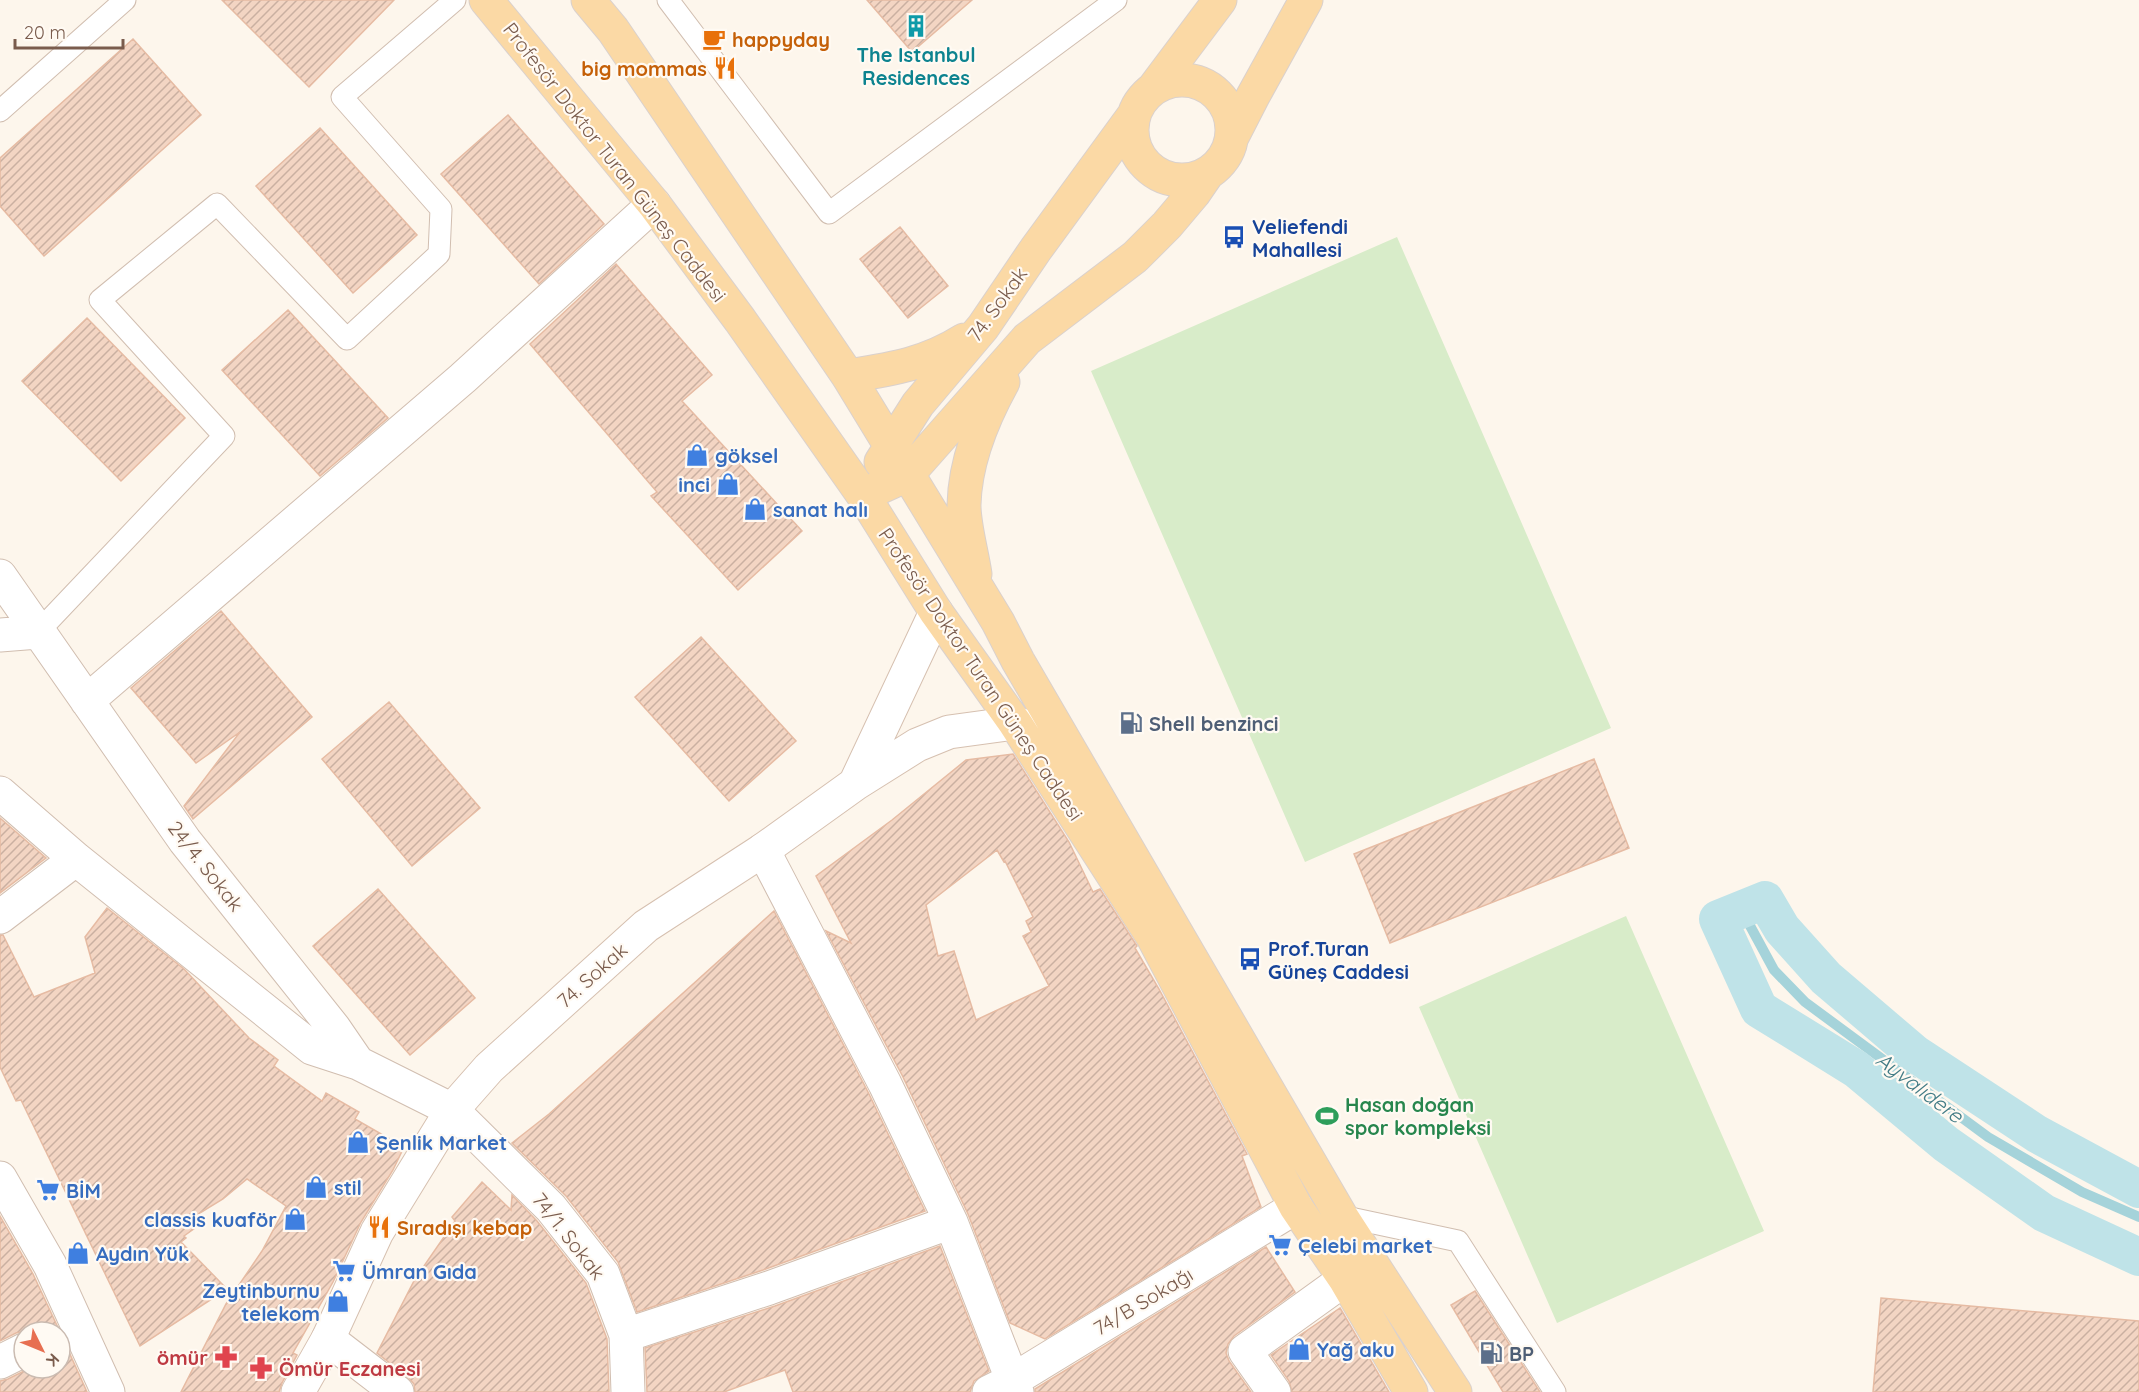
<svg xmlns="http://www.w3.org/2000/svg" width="2139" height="1392" viewBox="0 0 2139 1392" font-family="Quicksand,sans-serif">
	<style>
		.garden { fill: #d8ecc9 }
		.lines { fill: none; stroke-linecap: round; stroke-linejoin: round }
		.stream { stroke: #a5d3da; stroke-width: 10 }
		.canal { stroke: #bfe3e8; stroke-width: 38 }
		.building { fill: url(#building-hatch); stroke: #e6bba3; stroke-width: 1.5; fill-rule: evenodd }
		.lane-casing { stroke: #d1beb0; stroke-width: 23 }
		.street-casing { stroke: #d1beb0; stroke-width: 35 }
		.secondary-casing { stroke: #d6c0b0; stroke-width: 35 }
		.primary-casing { stroke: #dad1cd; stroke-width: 35 }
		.lane { stroke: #fff; stroke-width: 21 }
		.street { stroke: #fff; stroke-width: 33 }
		.secondary { stroke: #fff; stroke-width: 33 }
		.primary { stroke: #fbd9a5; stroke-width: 33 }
		.labels { text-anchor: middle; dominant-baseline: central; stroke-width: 4.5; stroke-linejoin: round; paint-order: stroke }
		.food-label { font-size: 20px; font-weight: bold; fill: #c56008; stroke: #fffaf3; text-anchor: start }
		.culture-label { font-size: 20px; font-weight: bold; fill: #0d838f; stroke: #fffaf3 }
		.street-label { font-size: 20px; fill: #7a5c4d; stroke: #fffaf3 }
		.transit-label { font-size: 20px; font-weight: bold; fill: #164399; stroke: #fffaf3; text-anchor: start }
		.shop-label { font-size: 20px; font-weight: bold; fill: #366cbe; stroke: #fffaf3; text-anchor: start }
		.service-label { font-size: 20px; font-weight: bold; fill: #4e5e75; stroke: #fffaf3; text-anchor: start }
		.leisure-label { font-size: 20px; font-weight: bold; fill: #27864d; stroke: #fffaf3; text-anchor: start }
		.health-label { font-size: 20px; font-weight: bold; fill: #be3a42; stroke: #fffaf3; text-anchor: end }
		.water-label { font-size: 21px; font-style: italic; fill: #437c86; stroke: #fffaf3 }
	</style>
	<defs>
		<pattern id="building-hatch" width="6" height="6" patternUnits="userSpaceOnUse" patternTransform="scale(1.5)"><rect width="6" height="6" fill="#f3d5c3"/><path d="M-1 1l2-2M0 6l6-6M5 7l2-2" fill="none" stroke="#cab0a1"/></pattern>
	</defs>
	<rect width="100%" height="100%" fill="#fdf6ec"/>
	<path class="garden" d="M1397,237L1611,728L1305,862L1091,371Z
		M1626,916L1764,1231L1557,1323L1419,1007Z"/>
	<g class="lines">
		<path class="stream" d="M1742,911L1774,970L1805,1002L1988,1137L2082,1192L2139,1217"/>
		<path class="canal" d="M2139,1189L2037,1134L1914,1053L1826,978L1782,929L1765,900L1718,919L1759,1009L1856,1069L1946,1144L2044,1213L2139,1257"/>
	</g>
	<path class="building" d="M222,0H394L309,87Z
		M867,0H972L912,52Z
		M133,39L201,115L44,256L0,206V158Z
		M508,115L604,224L539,284L441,174Z
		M320,128L417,235L353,293L256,186Z
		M900,227L948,286L908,318L860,259Z
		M616,264L712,375L682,401L802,531L738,590L651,496L657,492L530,344Z
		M288,310L388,418L320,476L222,370Z
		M87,318L185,418L121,481L22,381Z
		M221,611L312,717L193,819L184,806L240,732L196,763L131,688Z
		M701,637L796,741L729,801L635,697Z
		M389,702L480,808L412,866L322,759Z
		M1013,754L1069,842L1093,892L1100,889L1137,946L1135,948L1159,989L1247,1154L1242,1156L1261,1207L1045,1339L1010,1323L968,1214L902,1075L826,931L851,943L816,876L892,820L966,760ZM997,850L1004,862L1005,861L1033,917L1026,921L1031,932L1023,936L1049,986L976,1020L954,951L938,956L926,905Z
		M1594,759L1629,848L1390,943L1354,854Z
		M0,818L46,858L0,893Z
		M378,889L475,998L410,1055L313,946Z
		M107,908L184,969L249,1038L278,1060L274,1066L322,1101L326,1093L359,1112L355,1119L404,1147L393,1170L361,1222L333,1282L293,1353L297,1355L282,1383L279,1392H181L226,1304L262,1251L286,1206L247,1179L223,1199L190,1219L195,1228L184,1236L186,1238L181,1242L227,1289L140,1346L21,1100L16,1101L0,1067V935H3L34,997L95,973L85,937Z
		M774,911L868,1092L925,1211L763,1270L637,1312L618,1262L566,1196L512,1143L549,1114Z
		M482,1182L511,1210L512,1195L537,1221L586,1283L607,1339L609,1392H415L414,1384L409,1378L377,1353L415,1279L455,1221L452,1217Z
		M0,1216L33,1274L60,1332L25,1331L16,1333L0,1341Z
		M940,1246L989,1371L974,1381L970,1392H793L785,1370L724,1392H647L645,1348L775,1306Z
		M1266,1247L1295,1292L1234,1336L1228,1344L1226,1353L1229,1361L1251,1392H1035V1389Z
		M1475,1291L1540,1392H1503L1451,1305Z
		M1881,1298L2139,1321V1392H1873Z
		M1340,1308L1343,1313L1389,1392H1292L1289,1381L1271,1355Z
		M60,1332L87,1392H0V1381L8,1379L30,1368H60Z"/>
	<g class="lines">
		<g class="lane-casing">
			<path id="lane" d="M668,0L829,213L1116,0
				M0,111L125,0
				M38,632L224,436L100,300L217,204L347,339L439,254L441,209L342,97L455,0
				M1341,1216L1458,1241L1555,1392"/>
		</g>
		<g class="street-casing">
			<path id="street" d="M0,576L185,841L334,1028L358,1063L452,1110L551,1208L603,1274L626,1335L628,1392
				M0,635L38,632
				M87,701L463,378L654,204
				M0,793L76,859L312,1048L358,1063
				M763,850L885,1084L951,1222L1017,1392
				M0,917L76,859
				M0,1178L50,1265L108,1392
				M626,1335L769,1288L951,1222
				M328,1339L397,1392
				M0,1362L24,1350
				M989,1392L1013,1380L1296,1207
				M1274,1392L1245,1351L1345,1279"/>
		</g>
		<g class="secondary-casing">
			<path id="secondary" d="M855,784L936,612
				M298,1392L328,1339L377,1232L452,1110L489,1068L646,926L763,850L855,784L917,745L949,732L1015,723L1039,731"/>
		</g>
		<g class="primary-casing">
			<path id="primary" d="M486,0L654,204L740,320L863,495L936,612L1015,723L1153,937L1296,1207L1345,1279L1411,1392
				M588,0L613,30L848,376L998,622L1018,661L1341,1216L1455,1392
				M1132 130a50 50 0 1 1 100 0a50 50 0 1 1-100 0Z
				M1154,88L1220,0
				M1232,137L1253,96L1306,0
				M848,376C892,369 926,364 964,340
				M881,462L918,404L983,327L1036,249L1134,115
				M863,495L907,475L1027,339L1135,257L1167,225L1194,193L1207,174
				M975,574C972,553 964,526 964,505C965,461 982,420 1003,382"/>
		</g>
		<use href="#lane" class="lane"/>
		<use href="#street" class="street"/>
		<use href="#secondary" class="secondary"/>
		<use href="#primary" class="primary"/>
	</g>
	<defs>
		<g id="building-bare" transform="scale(1.8)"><path d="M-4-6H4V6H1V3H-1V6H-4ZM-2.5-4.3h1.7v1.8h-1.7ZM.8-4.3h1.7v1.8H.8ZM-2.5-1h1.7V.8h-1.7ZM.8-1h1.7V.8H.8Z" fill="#0f9aa8" stroke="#fffaf3" stroke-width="2.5" paint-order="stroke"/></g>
		<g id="cafe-bare" transform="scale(1.8)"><path d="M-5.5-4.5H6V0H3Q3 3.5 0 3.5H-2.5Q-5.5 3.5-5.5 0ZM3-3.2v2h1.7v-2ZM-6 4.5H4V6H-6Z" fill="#e8710a" stroke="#fffaf3" stroke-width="2.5" paint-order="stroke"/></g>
		<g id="restaurant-bare" transform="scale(1.8)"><path d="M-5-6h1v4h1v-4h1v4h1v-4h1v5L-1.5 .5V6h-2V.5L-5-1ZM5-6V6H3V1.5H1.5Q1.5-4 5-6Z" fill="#e8710a" stroke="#fffaf3" stroke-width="2.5" paint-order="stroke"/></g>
		<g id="bus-bare" transform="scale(1.8)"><path d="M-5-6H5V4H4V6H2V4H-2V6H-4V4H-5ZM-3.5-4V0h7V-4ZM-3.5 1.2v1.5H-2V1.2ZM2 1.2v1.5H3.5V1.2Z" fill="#1a4fb4" stroke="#fffaf3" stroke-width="2.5" paint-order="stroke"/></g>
		<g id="shop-bare" transform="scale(1.8)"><path d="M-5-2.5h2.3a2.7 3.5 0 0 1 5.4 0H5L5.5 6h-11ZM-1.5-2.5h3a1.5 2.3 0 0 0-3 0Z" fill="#3f7fe0" stroke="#fffaf3" stroke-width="2.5" paint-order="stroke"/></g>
		<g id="fuel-bare" transform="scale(1.8)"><path d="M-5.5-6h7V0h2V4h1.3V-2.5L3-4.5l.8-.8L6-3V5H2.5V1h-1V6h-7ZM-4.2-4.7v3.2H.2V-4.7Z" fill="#5c6f8a" stroke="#fffaf3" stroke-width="2.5" paint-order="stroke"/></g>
		<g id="stadium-bare" transform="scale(1.8)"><path d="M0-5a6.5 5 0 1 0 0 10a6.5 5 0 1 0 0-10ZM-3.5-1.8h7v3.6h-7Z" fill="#2e9e5b" stroke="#fffaf3" stroke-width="2.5" paint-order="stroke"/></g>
		<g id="supermarket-bare" transform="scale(1.8)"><path d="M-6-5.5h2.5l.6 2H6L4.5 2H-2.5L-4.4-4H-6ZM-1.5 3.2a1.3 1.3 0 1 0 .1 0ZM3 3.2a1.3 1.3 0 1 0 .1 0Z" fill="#3f7fe0" stroke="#fffaf3" stroke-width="2.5" paint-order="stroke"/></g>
		<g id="pharmacy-bare" transform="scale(1.8)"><path d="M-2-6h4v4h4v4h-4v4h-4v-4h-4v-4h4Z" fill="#e0444e" stroke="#fffaf3" stroke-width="2.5" paint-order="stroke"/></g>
	</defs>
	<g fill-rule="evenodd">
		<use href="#building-bare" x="916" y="26"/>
		<use href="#cafe-bare" x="714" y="39"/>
		<use href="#restaurant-bare" x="725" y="68"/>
		<use href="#bus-bare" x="1234" y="237"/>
		<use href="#shop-bare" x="697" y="455"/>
		<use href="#shop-bare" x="728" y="484"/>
		<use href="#shop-bare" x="755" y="509"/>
		<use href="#fuel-bare" x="1131" y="723"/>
		<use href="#bus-bare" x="1250" y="959"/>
		<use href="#stadium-bare" x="1327" y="1116"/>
		<use href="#shop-bare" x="358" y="1142"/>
		<use href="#shop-bare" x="316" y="1187"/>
		<use href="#supermarket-bare" x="48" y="1190"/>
		<use href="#shop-bare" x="295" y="1219"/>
		<use href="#restaurant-bare" x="379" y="1227"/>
		<use href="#supermarket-bare" x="1280" y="1245"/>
		<use href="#shop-bare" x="78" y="1253"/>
		<use href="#supermarket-bare" x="344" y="1271"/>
		<use href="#shop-bare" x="338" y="1301"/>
		<use href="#shop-bare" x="1299" y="1349"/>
		<use href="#fuel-bare" x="1491" y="1353"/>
		<use href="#pharmacy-bare" x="226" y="1357"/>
		<use href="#pharmacy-bare" x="261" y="1368"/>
	</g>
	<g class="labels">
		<g class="food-label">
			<text x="732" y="39">happyday</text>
			<text x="707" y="68" text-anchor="end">big mommas</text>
			<text x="397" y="1227">Sıradışı kebap</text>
		</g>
		<g class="culture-label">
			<text x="916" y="54">The Istanbul<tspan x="916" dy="23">Residences</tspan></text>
		</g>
		<g class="street-label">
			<text transform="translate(615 162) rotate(52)">Profesör Doktor Turan Güneş Caddesi</text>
			<text transform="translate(997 304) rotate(-54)">74. Sokak</text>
			<text transform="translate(981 674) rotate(56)">Profesör Doktor Turan Güneş Caddesi</text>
			<text transform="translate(206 866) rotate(52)">24/4. Sokak</text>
			<text transform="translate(592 975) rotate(-42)">74. Sokak</text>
			<text transform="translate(569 1236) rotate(52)">74/1. Sokak</text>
			<text transform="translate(1143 1301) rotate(-31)">74/B Sokağı</text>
		</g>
		<g class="transit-label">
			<text x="1252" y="226">Veliefendi<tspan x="1252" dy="23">Mahallesi</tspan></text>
			<text x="1268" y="948">Prof.Turan<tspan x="1268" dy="23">Güneş Caddesi</tspan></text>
		</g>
		<g class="shop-label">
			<text x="715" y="455">göksel</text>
			<text x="710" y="484" text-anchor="end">inci</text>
			<text x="773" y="509">sanat halı</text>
			<text x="376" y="1142">Şenlik Market</text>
			<text x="334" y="1187">stil</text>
			<text x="66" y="1190">BİM</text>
			<text x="277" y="1219" text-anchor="end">classis kuaför</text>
			<text x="1298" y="1245">Çelebi market</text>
			<text x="96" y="1253">Aydın Yük</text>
			<text x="362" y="1271">Ümran Gıda</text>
			<text x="320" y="1290" text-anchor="end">Zeytinburnu<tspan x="320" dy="23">telekom</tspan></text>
			<text x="1317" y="1349">Yağ aku</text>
		</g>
		<g class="service-label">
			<text x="1149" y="723">Shell benzinci</text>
			<text x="1509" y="1353">BP</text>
		</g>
		<g class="leisure-label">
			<text x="1345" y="1104">Hasan doğan<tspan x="1345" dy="23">spor kompleksi</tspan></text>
		</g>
		<g class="health-label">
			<text x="208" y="1357">ömür</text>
			<text x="279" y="1368" text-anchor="start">Ömür Eczanesi</text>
		</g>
		<g class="water-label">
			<text transform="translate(1920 1087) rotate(37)">Ayvalıdere</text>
		</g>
	</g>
	<g transform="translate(42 1350) rotate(133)"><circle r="28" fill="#fffaf3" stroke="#cabbb1" stroke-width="1.5"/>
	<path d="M0-4.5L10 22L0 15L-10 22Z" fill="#e76f51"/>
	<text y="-9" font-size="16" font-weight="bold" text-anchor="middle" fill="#7a5c4d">K</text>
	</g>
	<path d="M15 39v9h108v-9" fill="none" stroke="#7a5c4d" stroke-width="3"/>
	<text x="24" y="39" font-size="18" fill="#7a5c4d" stroke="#fffaf3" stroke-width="4.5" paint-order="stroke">20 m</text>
</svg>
